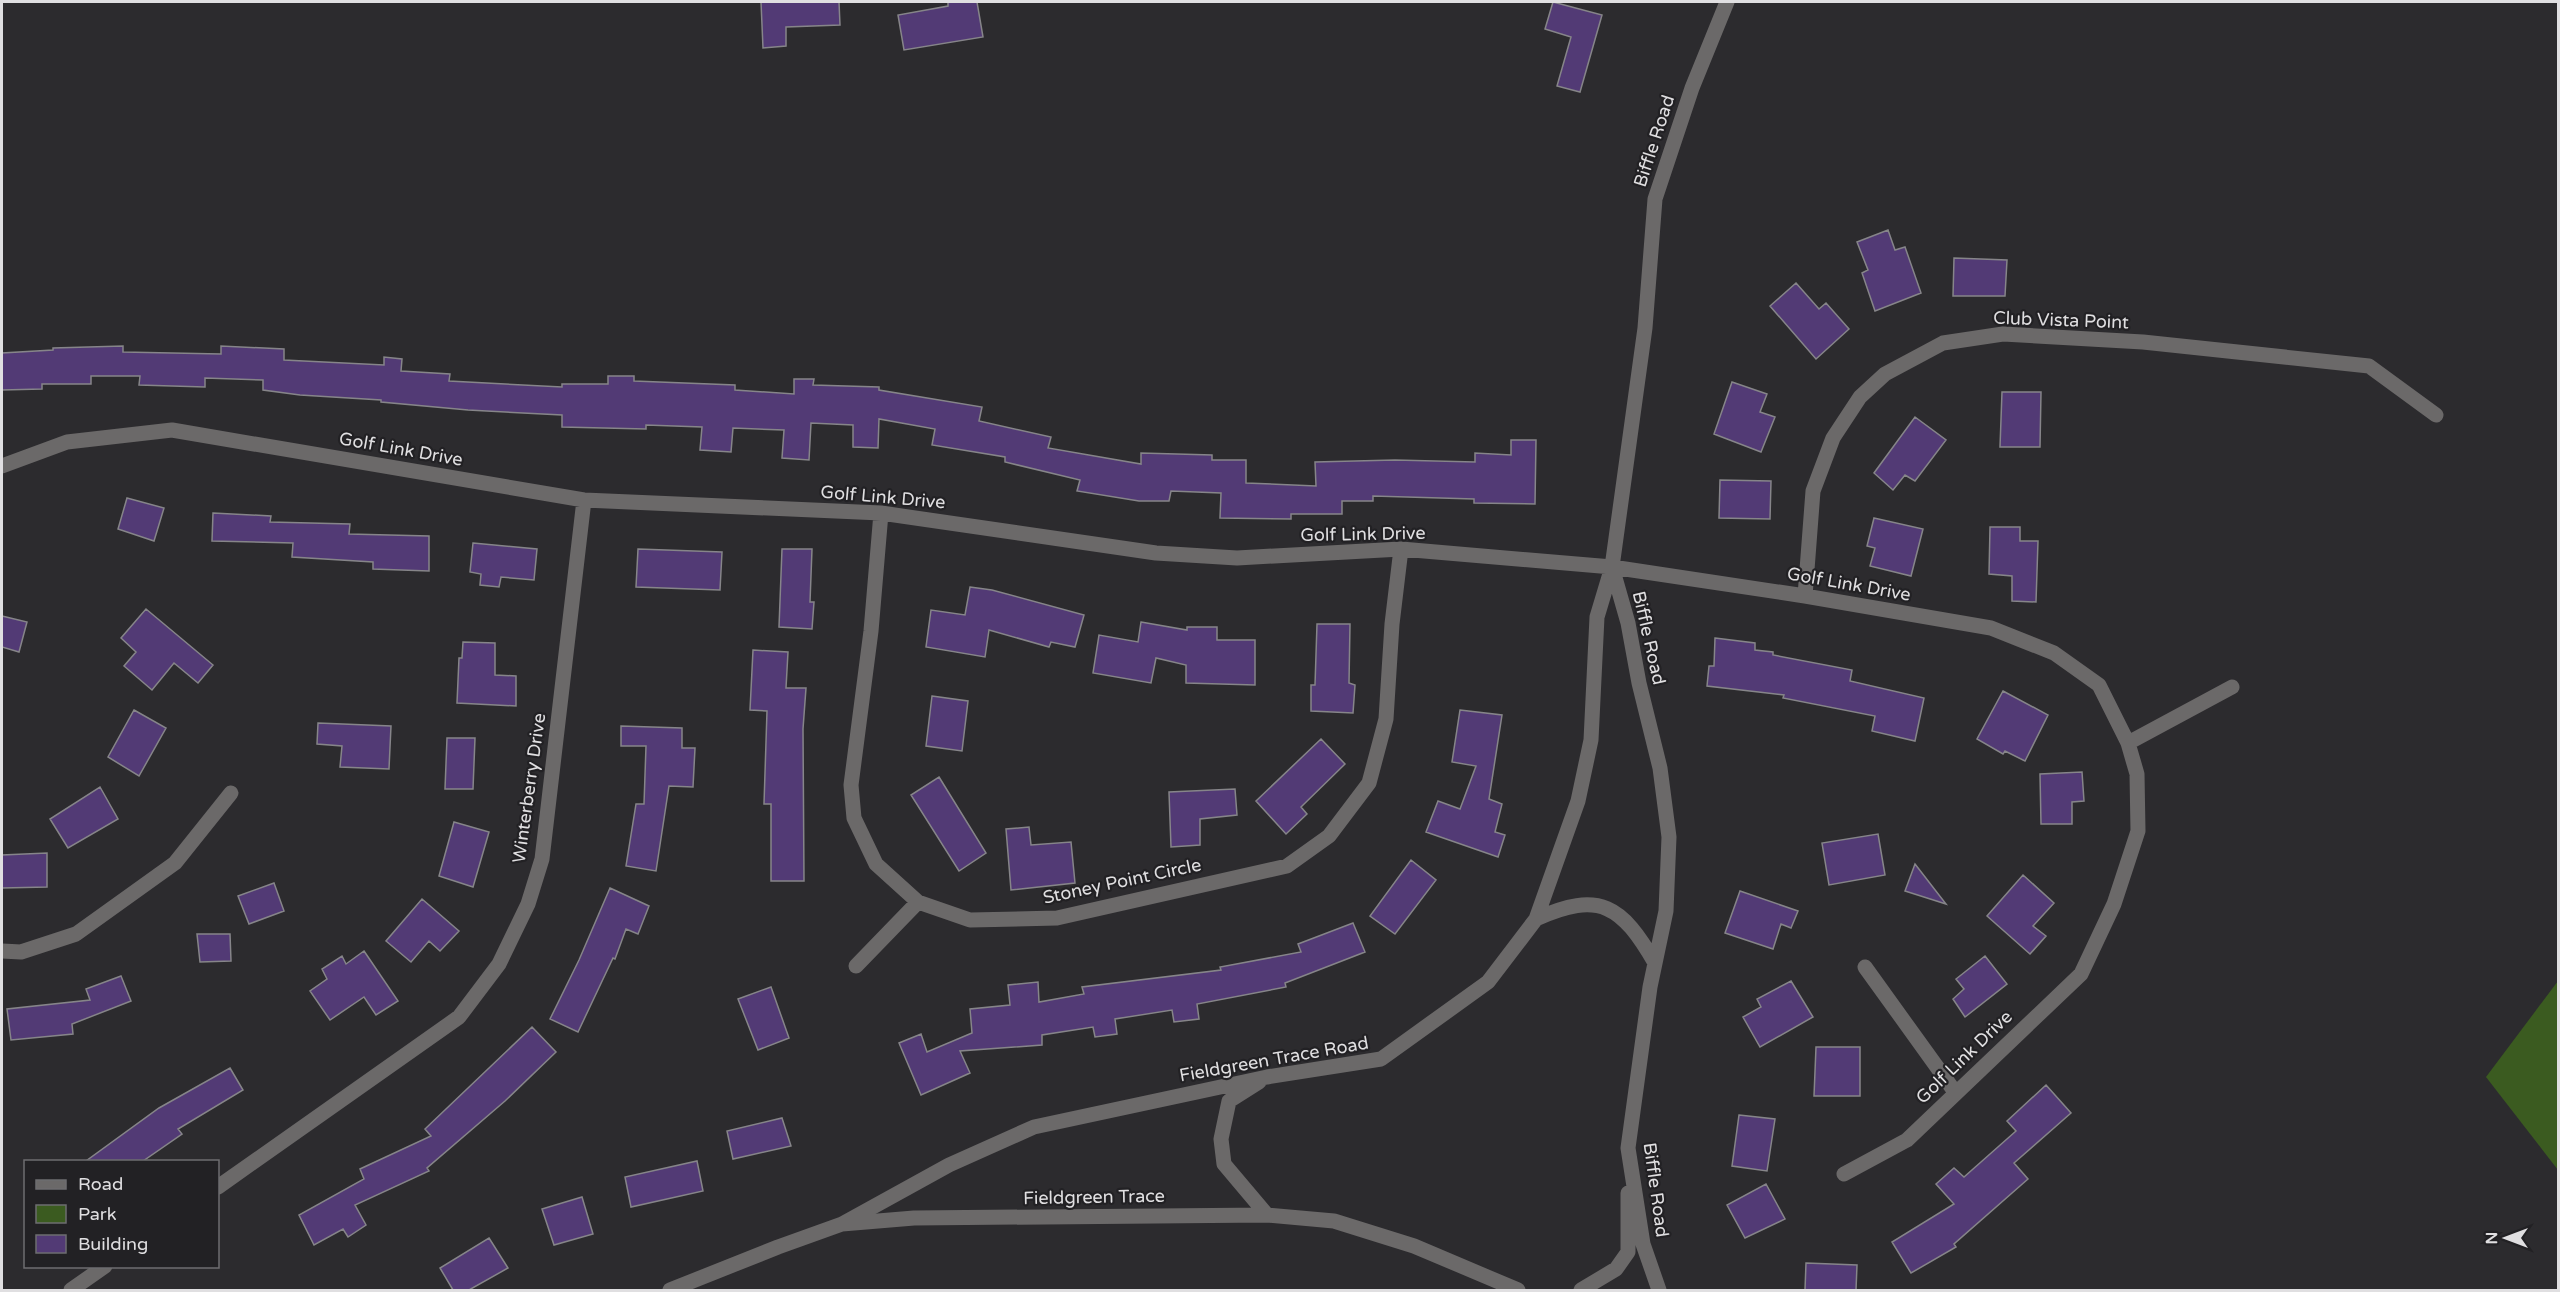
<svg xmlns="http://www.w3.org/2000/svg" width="2560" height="1292" viewBox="0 0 2560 1292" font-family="'Varela Round',sans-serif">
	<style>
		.green { fill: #3b5b20 }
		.building { fill: #523a75; stroke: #868589; stroke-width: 1.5 }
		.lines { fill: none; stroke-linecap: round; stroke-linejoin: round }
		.minor { stroke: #6b6969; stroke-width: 15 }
		.labels { text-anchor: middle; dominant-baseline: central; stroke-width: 4.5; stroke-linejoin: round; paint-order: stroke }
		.street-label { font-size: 18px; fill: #e0dfe1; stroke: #222124 }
	</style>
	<rect width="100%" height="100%" fill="#2c2b2e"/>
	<path class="green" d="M2558,981V1170L2486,1077Z"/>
	<path class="building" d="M761,2H839L840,25L786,27V46L763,48Z
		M948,2H977L983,37L904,50L898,15L948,6Z
		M1553,2L1602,15L1580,92L1557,86L1571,37L1545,29Z
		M1888,230L1895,250L1905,247L1921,293L1875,311L1862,273L1868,270L1857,242Z
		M1954,258L2007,260L2005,296H1953Z
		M1796,283L1819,309L1826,303L1849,329L1816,359L1770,306Z
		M123,346V352L221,354V346L284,349V360L384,365V357L402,359L401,371L450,374L449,381L562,387V384H608V376H634V381L735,385V390L794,394V379H814L813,385L879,387V390L982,407L979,421L1051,437L1048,448L1141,464V453L1212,455V460H1246V483L1316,486L1315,462L1395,460L1475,462V453L1511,455V440H1536L1535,504L1474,503V499L1373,496V501H1342V514H1291V519L1220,518L1221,493L1171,491L1169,501H1139L1077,491L1080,480L1005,462V457L932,445L935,429L879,419L878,448L853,447V425L811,423L809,460L782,458L784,430L733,428L731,452L700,450L702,427L646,425V429L562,427V415L468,410L381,402V400L300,395L263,390V380L205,378V387L139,385L140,376H91V384H42V389L2,390V353L53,350V348Z
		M1732,382L1767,394L1760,412L1775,417L1761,452L1714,434Z
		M2002,392H2041L2040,447H2000Z
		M1915,417L1946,440L1915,481L1905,475L1893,490L1874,473Z
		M1720,480L1771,481L1770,519L1719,518Z
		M127,498L164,508L154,541L118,529Z
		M213,513L271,516L270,522L350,524L349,534L429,536V571L373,569V562L292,557L293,543L212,541Z
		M1874,518L1923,529L1911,576L1870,566L1875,548L1867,546Z
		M1990,527H2020V541H2038L2036,602L2012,601V576L1989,574Z
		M473,543L537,549L534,580L501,577L499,587L480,585L481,574L470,572Z
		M638,549L722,552L720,590L636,587Z
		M782,549H812L810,602H814L812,629L779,627Z
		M970,587L992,590L1084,615L1075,647L1051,642L1049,647L989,630L985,657L926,647L931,610L965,615Z
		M146,609L213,665L198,683L174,663L152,690L124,666L136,652L121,638Z
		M2,616L27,622L19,652L2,647Z
		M1141,622L1187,630V627H1217V640H1255V685L1186,683V665L1156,658L1151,683L1093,673L1099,635L1138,642Z
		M1317,624H1350L1349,683L1355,685L1353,713L1311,711V685H1315Z
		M1715,638L1755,643V650L1773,652V655L1852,670L1850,681L1924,698L1915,741L1872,731L1875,716L1783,698L1784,695L1707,686L1709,666H1714Z
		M463,642L495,643V675L516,676V706L457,703L459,658H462Z
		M753,650L788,652L786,688H806L803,729L804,881H771V804H764L767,711L750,710Z
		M2003,691L2048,715L2025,761L2005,751L2003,754L1977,739Z
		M932,696L968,701L962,751L926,746Z
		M134,710L166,728L139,776L108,757Z
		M1460,710L1502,715L1489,799L1502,804L1495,832L1505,835L1498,857L1426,832L1438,801L1460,809L1476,766L1452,762Z
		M318,723L391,726L389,769L340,767L342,746L317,744Z
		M621,726L682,728V748H695L693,787L669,786L656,871L626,866L636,804H644L646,746H621Z
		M447,738H475L473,789H445Z
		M1321,739L1345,764L1301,807L1307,814L1286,834L1256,801Z
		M2082,772L2084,801L2072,802V824H2041L2040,774Z
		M939,777L986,853L959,871L911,795Z
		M100,787L118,819L68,848L50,819Z
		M1235,789L1237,815L1200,819V845L1171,847L1169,792Z
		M454,822L489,832L473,887L439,876Z
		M1029,827L1031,845L1071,842L1075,883L1011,890L1006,829Z
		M1878,834L1885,875L1829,885L1822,843Z
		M47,853V887L2,888V855Z
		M1411,860L1436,880L1395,934L1370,916Z
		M1915,864L1946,904L1905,891Z
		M2023,875L2054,903L2033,926L2046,936L2030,954L1987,916Z
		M274,883L284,911L249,924L238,896Z
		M610,888L649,906L638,934L626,929L615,959L613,958L578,1032L550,1019L579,960Z
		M1740,891L1798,911L1791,928L1781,924L1773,949L1725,933Z
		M422,899L459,931L440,951L429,941L411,962L386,941Z
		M1353,923L1365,952L1285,983L1286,987L1197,1004L1199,1019L1174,1022L1172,1010L1115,1019L1117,1034L1095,1037L1093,1027L1042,1035V1045L960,1051L970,1073L921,1095L899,1043L921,1034L927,1052L972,1033L970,1009L1010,1005L1008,985L1038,982L1039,1002L1084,994L1082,987L1221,970L1220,967L1301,952L1298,944Z
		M197,934H230L231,961L200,962Z
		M364,951L398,1001L376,1015L364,997L330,1020L310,991L327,979L322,969L342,956L346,964Z
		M1985,956L2007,984L1965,1017L1953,999L1964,989L1956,979Z
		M121,976L131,1001L72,1024L73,1034L11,1040L7,1009L90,1000L86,989Z
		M1791,981L1813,1017L1760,1047L1743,1017L1761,1007L1757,999Z
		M771,987L789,1038L758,1050L738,999Z
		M532,1027L556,1052L505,1101L427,1168L429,1171L355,1205L366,1225L348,1237L343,1229L314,1245L299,1215L364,1179L360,1169L431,1136L425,1129Z
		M1816,1047H1860V1096H1814Z
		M230,1068L243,1090L178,1129L182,1134L143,1161H86L159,1108Z
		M2046,1085L2071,1113L2014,1163L2028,1179L1954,1244L1956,1247L1911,1273L1892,1242L1954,1204L1936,1184L1954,1168L1964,1177L2016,1131L2007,1121Z
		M1739,1115L1775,1119L1767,1171L1732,1166Z
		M782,1118L791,1146L733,1159L727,1131Z
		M697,1161L703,1191L631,1207L625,1177Z
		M1766,1184L1785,1219L1745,1238L1727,1205Z
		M582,1197L593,1234L554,1245L542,1209Z
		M489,1238L508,1268L469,1290H453L440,1268Z
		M1806,1263L1857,1265L1856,1290H1805Z"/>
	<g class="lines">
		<path class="minor" d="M2,466L67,442L172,430L584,500L881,513L1156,553L1237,558L1401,549L1612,567L1805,596L1991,628L2054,653L2099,685L2128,743L2137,774L2138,831L2114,904L2081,974L1907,1140L1844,1174
			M881,513L871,631L851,785L854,818L876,864L918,902L970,920L1057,918L1287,866L1329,836L1369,783L1386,719L1392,624L1401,549
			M1805,596L1813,491L1833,438L1860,397L1885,374L1943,343L2003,334L2143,342L2369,366L2436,415
			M2128,743L2232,687
			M1536,919C1600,890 1622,906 1655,963
			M2,951L21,952L76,934L175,863L231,793
			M856,966L918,902
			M1865,967L1955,1092
			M1259,1082L1229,1101L1221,1139L1224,1164L1267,1215
			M218,1187L459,1017L499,964L528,904L542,859L584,500
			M842,1224L949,1165L1034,1127L1267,1077L1381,1059L1488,982L1536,919L1578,801L1591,740L1597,617L1612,567
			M71,1290L105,1266
			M670,1290L778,1247L842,1224L914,1218L1267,1215L1334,1221L1414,1246L1518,1290
			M1581,1290L1616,1269L1628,1252V1193
			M1659,1290L1643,1244L1628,1148L1650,987L1666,911L1669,837L1660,768L1639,683L1628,623L1612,567L1645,328L1655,199L1692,88L1727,2"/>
	</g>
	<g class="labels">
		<g class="street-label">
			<text transform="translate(1654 141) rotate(-72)">Biffle Road</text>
			<text transform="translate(2061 320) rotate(2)">Club Vista Point</text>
			<text transform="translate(401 449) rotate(10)">Golf Link Drive</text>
			<text transform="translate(883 497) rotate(5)">Golf Link Drive</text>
			<text transform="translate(1363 534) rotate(-1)">Golf Link Drive</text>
			<text transform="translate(1849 584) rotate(10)">Golf Link Drive</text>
			<text transform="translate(1649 638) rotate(77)">Biffle Road</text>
			<text transform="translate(529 788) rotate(-82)">Winterberry Drive</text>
			<text transform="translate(1122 881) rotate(-12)">Stoney Point Circle</text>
			<text transform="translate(1964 1057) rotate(-44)">Golf Link Drive</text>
			<text transform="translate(1274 1059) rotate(-10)">Fieldgreen Trace Road</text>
			<text transform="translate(1656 1190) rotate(82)">Biffle Road</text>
			<text transform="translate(1094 1197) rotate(-1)">Fieldgreen Trace</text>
		</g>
	</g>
	<rect width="2560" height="1292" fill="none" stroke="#e0dfe1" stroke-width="6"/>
	<rect x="24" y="1160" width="195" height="108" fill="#222124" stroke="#6e6d70" stroke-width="1.5"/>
	<rect x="36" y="1180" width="30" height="9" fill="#6b6969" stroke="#6e6d70" stroke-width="1.5"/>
	<text x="78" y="1190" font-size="18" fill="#e0dfe1">Road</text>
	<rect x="36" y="1205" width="30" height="18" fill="#3b5b20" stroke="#6e6d70" stroke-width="1.5"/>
	<text x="78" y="1220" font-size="18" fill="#e0dfe1">Park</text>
	<rect x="36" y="1235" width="30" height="18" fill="#523a75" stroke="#6e6d70" stroke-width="1.5"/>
	<text x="78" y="1250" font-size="18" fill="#e0dfe1">Building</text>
	<g transform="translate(2506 1238) rotate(270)" stroke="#222124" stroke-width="4.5" paint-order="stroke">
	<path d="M0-4.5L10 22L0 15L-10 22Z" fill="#e0dfe1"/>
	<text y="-9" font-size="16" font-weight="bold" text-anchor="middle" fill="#e0dfe1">N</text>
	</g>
</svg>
